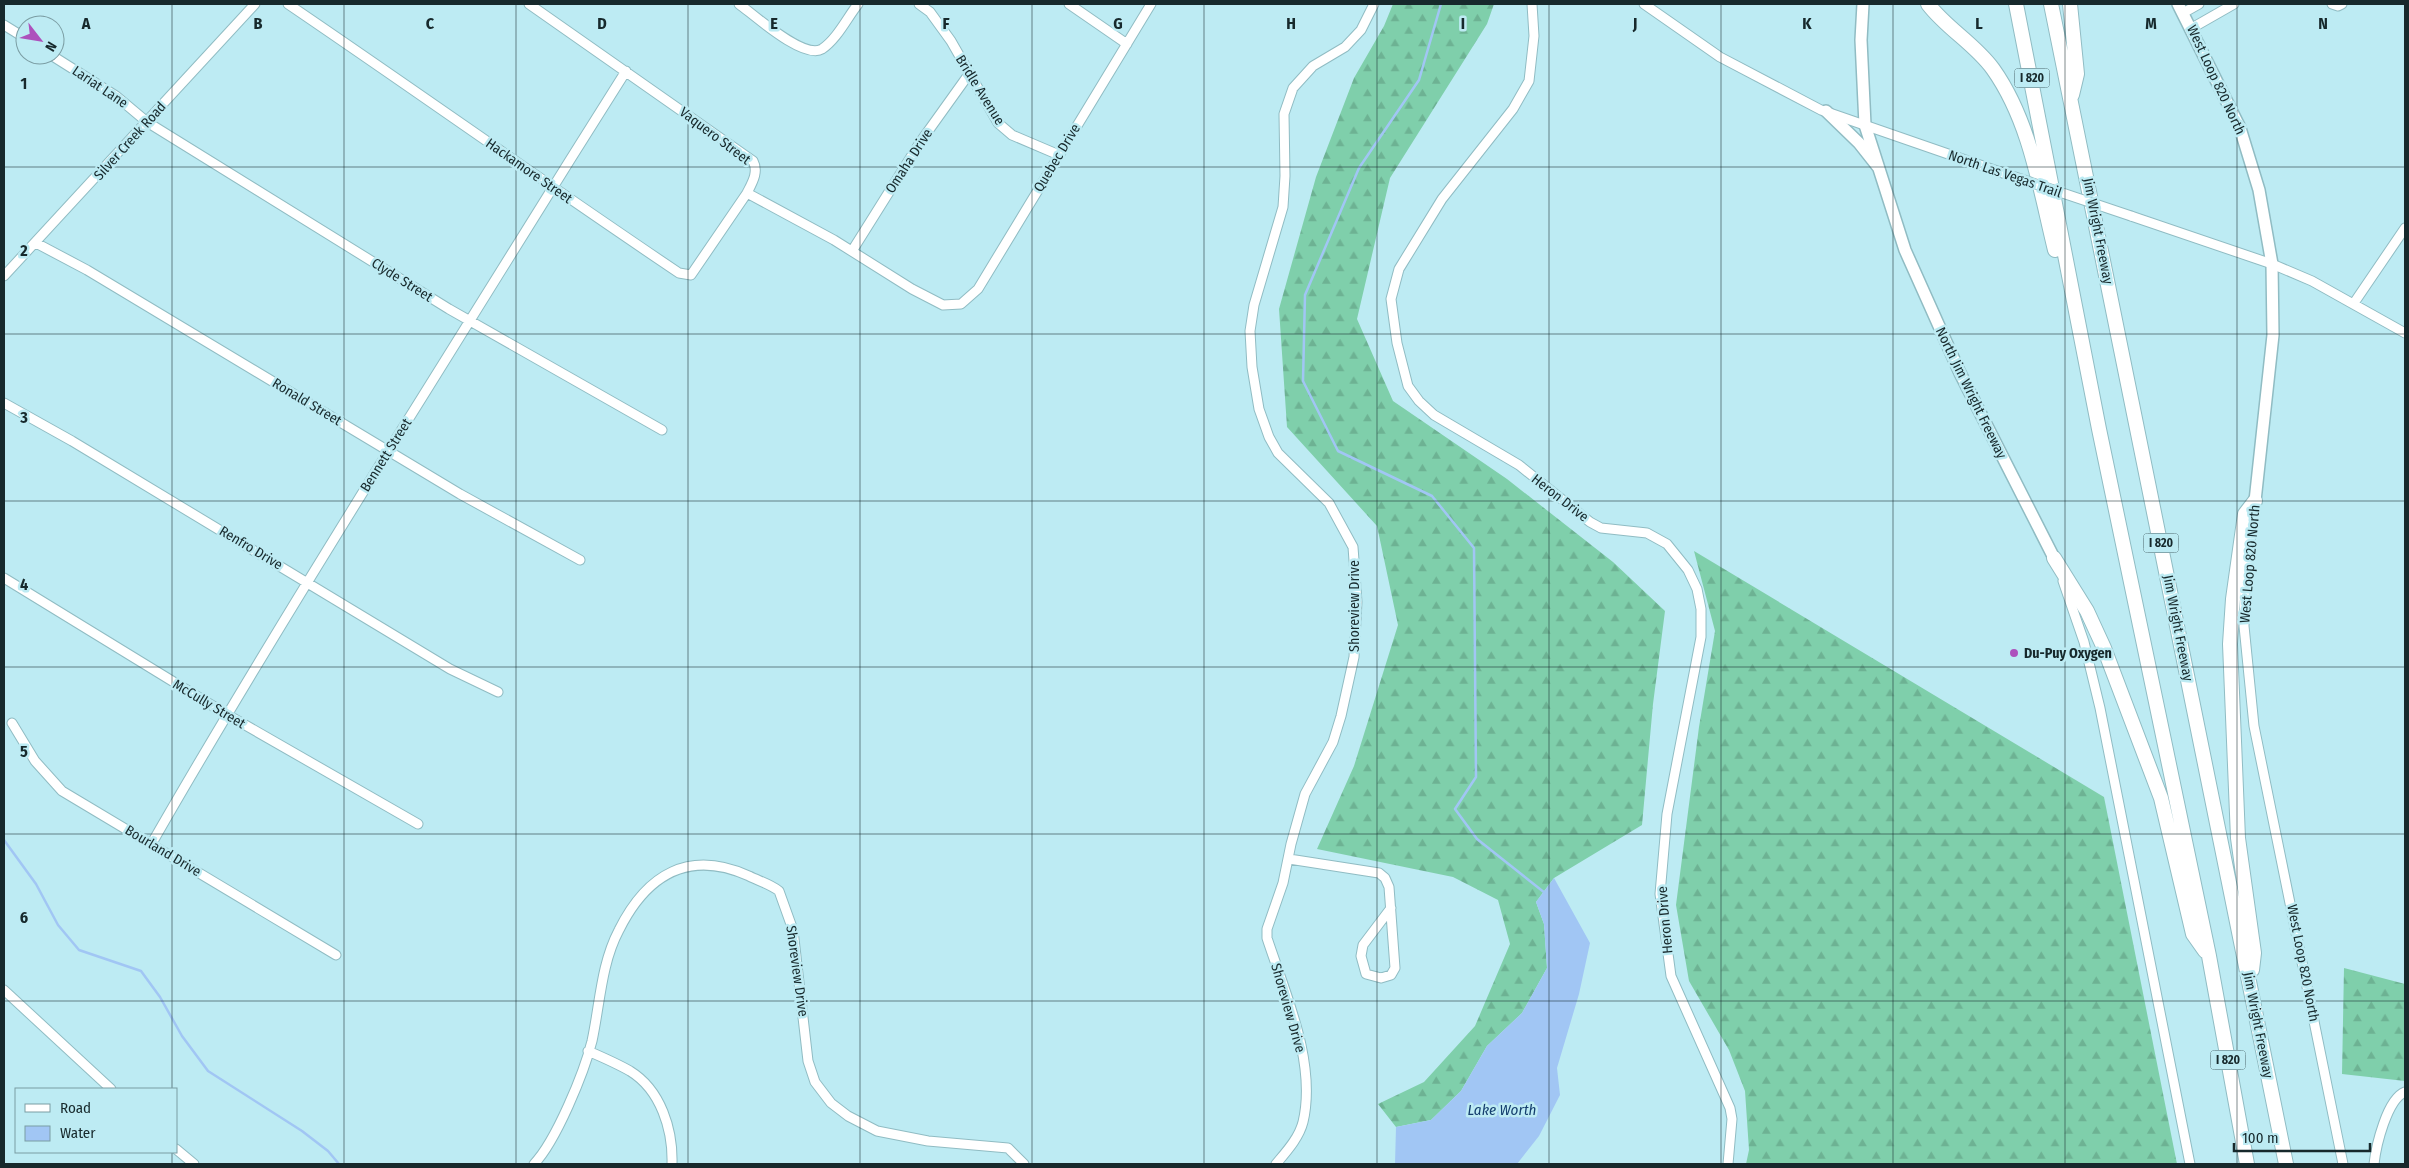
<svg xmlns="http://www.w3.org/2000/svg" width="2409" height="1168" viewBox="0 0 2409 1168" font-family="'Fira Sans Condensed',sans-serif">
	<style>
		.forest { fill: url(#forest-firs) }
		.water { fill: #a1c6f4 }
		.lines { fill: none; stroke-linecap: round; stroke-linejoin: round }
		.stream { stroke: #a1c6f4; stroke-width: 2.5 }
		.minor-casing { stroke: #90bcc3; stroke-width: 11 }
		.major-casing { stroke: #90bcc3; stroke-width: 14 }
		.highway-casing { stroke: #90bcc3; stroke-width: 16 }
		.minor { stroke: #fff; stroke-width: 9 }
		.major { stroke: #fff; stroke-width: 11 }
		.highway { stroke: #fff; stroke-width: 14 }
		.minor-bridge-casing { stroke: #90bcc3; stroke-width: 11; stroke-linecap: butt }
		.minor-bridge { stroke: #fff; stroke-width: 9 }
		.grid { fill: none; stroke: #17292c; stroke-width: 1; stroke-opacity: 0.55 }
		.poi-dot { fill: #ad51bc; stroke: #bdebf3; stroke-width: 2 }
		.labels { text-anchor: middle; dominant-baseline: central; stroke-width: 5; stroke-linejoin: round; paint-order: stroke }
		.shield { fill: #bdebf3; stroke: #496368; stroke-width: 1 }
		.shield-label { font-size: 12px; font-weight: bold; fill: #17292c }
		.street-label { font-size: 14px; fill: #17292c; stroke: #bdebf3 }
		.poi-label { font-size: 14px; font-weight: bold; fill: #17292c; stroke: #bdebf3; text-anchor: start }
		.water-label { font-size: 15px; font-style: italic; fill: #143e6e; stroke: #bdebf3 }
		.grid-label { font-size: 16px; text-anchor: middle; font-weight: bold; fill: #17292c; stroke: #bdebf3; stroke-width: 5; stroke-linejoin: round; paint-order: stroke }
	</style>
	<defs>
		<pattern id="forest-firs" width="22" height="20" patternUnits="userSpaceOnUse" patternTransform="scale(1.25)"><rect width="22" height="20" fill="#7fcfab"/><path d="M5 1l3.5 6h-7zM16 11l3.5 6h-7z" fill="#6db293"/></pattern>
	</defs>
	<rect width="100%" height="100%" fill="#bdebf3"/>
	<path class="forest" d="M1393,4H1494L1487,24L1390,178L1357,319L1393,401L1507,479L1613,562L1665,611L1653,704L1642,825L1554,878L1536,902L1544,924L1547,968L1522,1013L1487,1046L1461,1091L1431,1120L1396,1127L1378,1104L1424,1082L1475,1026L1510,944L1498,900L1453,877L1317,849L1354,766L1398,625L1377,526L1287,427L1279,309L1316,177L1354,78L1384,26Z
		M1694,551L2104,797L2177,1164H1746L1749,1150L1745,1091L1729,1050L1689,981L1676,905L1699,727L1715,631Z
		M2344,968L2405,984V1081L2342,1074Z"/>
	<path class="water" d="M1554,878L1590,943L1579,994L1557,1068L1560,1095L1539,1136L1517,1164H1395L1396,1127L1431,1120L1461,1091L1487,1046L1522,1013L1547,968L1544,924L1536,902Z"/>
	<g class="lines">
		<path class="stream" d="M1441,4L1419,80L1359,168L1305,295L1303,381L1338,451L1432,496L1474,548L1476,777L1455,809L1477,839L1545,893
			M4,840L36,884L58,925L79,950L141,971L160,997L182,1036L208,1071L302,1131L328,1151L339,1164"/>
		<g class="minor-casing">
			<path id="minor" d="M288,4C419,93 548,185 679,273L691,275L747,193C752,183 759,172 753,161L529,4
				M739,4C754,15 804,60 822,49C837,39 847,18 858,4
				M919,4L930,12L951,41L998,123L1012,135L1059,155
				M1069,4L1127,44
				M1532,4L1534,36L1529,81L1513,109L1442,199L1399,269L1391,299L1397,343L1408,386L1419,401L1434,415L1519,465L1590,522L1601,528L1647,533L1667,544L1688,570L1697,589L1701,609V637L1667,814L1660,894L1671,976L1730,1108L1732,1119L1728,1164
				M1644,4L1720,57L1821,110L2003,173
				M2332,4L2338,6L2342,4
				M2183,13L2199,4
				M4,25L25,38
				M2192,28L2234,4
				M51,55L116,96L147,122L449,309L662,430
				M747,193L834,240L912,289L943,305L961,304L978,289L1151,4
				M2131,216L2272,264L2312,281L2405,333
				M36,243L87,270L460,494L580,560
				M852,251L921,141L969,74
				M4,276L255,4
				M2354,303L2405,228
				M4,403L72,441L450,669L498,692
				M2254,504L2245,590L2244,626L2254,726L2343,1164
				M4,578L226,714L418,824
				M2063,581L2084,642L2100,708L2190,1164
				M12,723L35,761L62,791L336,955
				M152,843C238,693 329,546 421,399C489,290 557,180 626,71
				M1289,859L1379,873L1385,878L1389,887L1395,968L1391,975L1381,978L1366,974L1361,956L1363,945L1391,908
				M4,990L111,1089
				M588,1051C602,1057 616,1063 630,1071C661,1090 673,1130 672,1164
				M176,1149L194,1164
				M534,1164C556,1141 584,1073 592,1041C600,1004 601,964 619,930C647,874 689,849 749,876C759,881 770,884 779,891L793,930L808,1061L815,1082L831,1103L848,1116L877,1131L928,1141L1008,1148L1024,1164
				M1276,1164C1286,1152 1299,1138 1303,1122C1317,1063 1285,993 1267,938V929L1283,883L1291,844L1305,794L1333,742L1341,716L1354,657L1357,602L1353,547L1329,503L1278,453L1269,437L1259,409L1252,367L1250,331L1254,305L1283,207L1285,176L1284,114L1293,88L1313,66L1345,47L1361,30L1374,4
				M2374,1164C2376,1146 2387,1099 2405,1092"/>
		</g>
		<g class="major-casing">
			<path id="major" d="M1863,4L1861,40L1865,125L1905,250L1960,373L2054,558
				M2178,4L2240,128L2259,190L2272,264L2273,335L2255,501
				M1826,111L1859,143L1878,167"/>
		</g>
		<g class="highway-casing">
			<path id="highway" d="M1928,4C1946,28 1975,44 1993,69C2030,121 2040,189 2055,250
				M2016,4L2099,429L2209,956L2247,1164
				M2051,4L2286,1164
				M2070,4L2077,74L2072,95
				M2054,558L2087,611L2104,648L2161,798L2193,934L2205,951
				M2252,970L2254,953L2238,838L2230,644L2233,599L2245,514L2255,501"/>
		</g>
		<use href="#minor" class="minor"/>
		<use href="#major" class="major"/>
		<use href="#highway" class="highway"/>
		<g class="minor-bridge-casing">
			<path id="minor-bridge" d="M2003,173L2131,216"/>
		</g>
		<use href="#minor-bridge" class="minor-bridge"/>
	</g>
	<path class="grid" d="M172,4V1089M344,4V1164M516,4V1164M688,4V1164M860,4V1164M1032,4V1164M1204,4V1164M1377,4V1164M1549,4V1164M1721,4V1164M1893,4V1164M2065,4V1164M2237,4V1164M4,167H2405M4,334H2405M4,501H2405M4,667H2405M4,834H2405M4,1001H2405M172,1152V1164"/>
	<circle class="poi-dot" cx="2014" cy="653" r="5"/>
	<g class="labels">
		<g class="shield">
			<rect x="2014.5" y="68.5" width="35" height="19" rx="4"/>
			<rect x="2143.5" y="533.5" width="35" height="19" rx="4"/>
			<rect x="2210.5" y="1050.5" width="35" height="19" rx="4"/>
		</g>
		<g class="shield-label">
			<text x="2032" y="78">I 820</text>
			<text x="2161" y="543">I 820</text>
			<text x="2228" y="1060">I 820</text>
		</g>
		<g class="street-label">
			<text transform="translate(2216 80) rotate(65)">West Loop 820 North</text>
			<text transform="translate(100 87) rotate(34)">Lariat Lane</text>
			<text transform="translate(980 90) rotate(58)">Bridle Avenue</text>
			<text transform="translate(715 136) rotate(37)">Vaquero Street</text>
			<text transform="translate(130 141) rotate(-48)">Silver Creek Road</text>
			<text transform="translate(1057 158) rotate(-59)">Quebec Drive</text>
			<text transform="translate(909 161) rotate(-57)">Omaha Drive</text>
			<text transform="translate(529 171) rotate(35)">Hackamore Street</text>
			<text transform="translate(2005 174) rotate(19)">North Las Vegas Trail</text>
			<text transform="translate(2098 231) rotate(79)">Jim Wright Freeway</text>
			<text transform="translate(402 280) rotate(32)">Clyde Street</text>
			<text transform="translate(1971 393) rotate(64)">North Jim Wright Freeway</text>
			<text transform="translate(307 402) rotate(31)">Ronald Street</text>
			<text transform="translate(386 455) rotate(-58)">Bennett Street</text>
			<text transform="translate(1560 498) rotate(38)">Heron Drive</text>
			<text transform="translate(251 548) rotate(31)">Renfro Drive</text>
			<text transform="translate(2250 564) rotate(-85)">West Loop 820 North</text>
			<text transform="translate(1354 606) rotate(-90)">Shoreview Drive</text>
			<text transform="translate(2178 628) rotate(79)">Jim Wright Freeway</text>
			<text transform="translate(209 704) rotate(31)">McCully Street</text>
			<text transform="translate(163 851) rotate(31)">Bourland Drive</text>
			<text transform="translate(1665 920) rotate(-95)">Heron Drive</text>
			<text transform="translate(2303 963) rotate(79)">West Loop 820 North</text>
			<text transform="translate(797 971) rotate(82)">Shoreview Drive</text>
			<text transform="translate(1288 1008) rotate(74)">Shoreview Drive</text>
			<text transform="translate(2258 1025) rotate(79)">Jim Wright Freeway</text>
		</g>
		<g class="poi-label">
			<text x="2024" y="653">Du-Puy Oxygen</text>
		</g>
		<g class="water-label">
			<text x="1502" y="1110">Lake Worth</text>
		</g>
	</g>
	<g class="grid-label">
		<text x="86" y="29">A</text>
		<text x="258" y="29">B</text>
		<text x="430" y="29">C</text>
		<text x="602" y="29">D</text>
		<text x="774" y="29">E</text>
		<text x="946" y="29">F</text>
		<text x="1118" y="29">G</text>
		<text x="1291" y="29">H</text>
		<text x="1463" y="29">I</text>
		<text x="1635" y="29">J</text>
		<text x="1807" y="29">K</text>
		<text x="1979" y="29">L</text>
		<text x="2151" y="29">M</text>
		<text x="2323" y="29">N</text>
		<text x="24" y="89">1</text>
		<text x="24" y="256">2</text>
		<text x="24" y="423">3</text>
		<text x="24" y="590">4</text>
		<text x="24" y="757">5</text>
		<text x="24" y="923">6</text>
	</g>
	<rect width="2409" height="1168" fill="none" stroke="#17292c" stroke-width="10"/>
	<rect x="15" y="1088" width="162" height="65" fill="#bdebf3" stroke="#7b9da3"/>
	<rect x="25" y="1104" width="25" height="8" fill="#ffffff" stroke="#7b9da3"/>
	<text x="60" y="1113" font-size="15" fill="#17292c">Road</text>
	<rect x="25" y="1126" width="25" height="15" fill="#a1c6f4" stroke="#7b9da3"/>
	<text x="60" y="1138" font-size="15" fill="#17292c">Water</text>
	<g transform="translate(40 40) rotate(121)"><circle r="24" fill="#bdebf3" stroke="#7b9da3"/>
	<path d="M0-4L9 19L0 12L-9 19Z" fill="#ad51bc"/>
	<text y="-8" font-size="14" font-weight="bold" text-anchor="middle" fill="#17292c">N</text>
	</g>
	<path d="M2234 1143v8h136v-8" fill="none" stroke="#17292c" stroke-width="2.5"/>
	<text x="2242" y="1143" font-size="15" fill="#17292c" stroke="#bdebf3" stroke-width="4" paint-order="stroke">100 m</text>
</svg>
